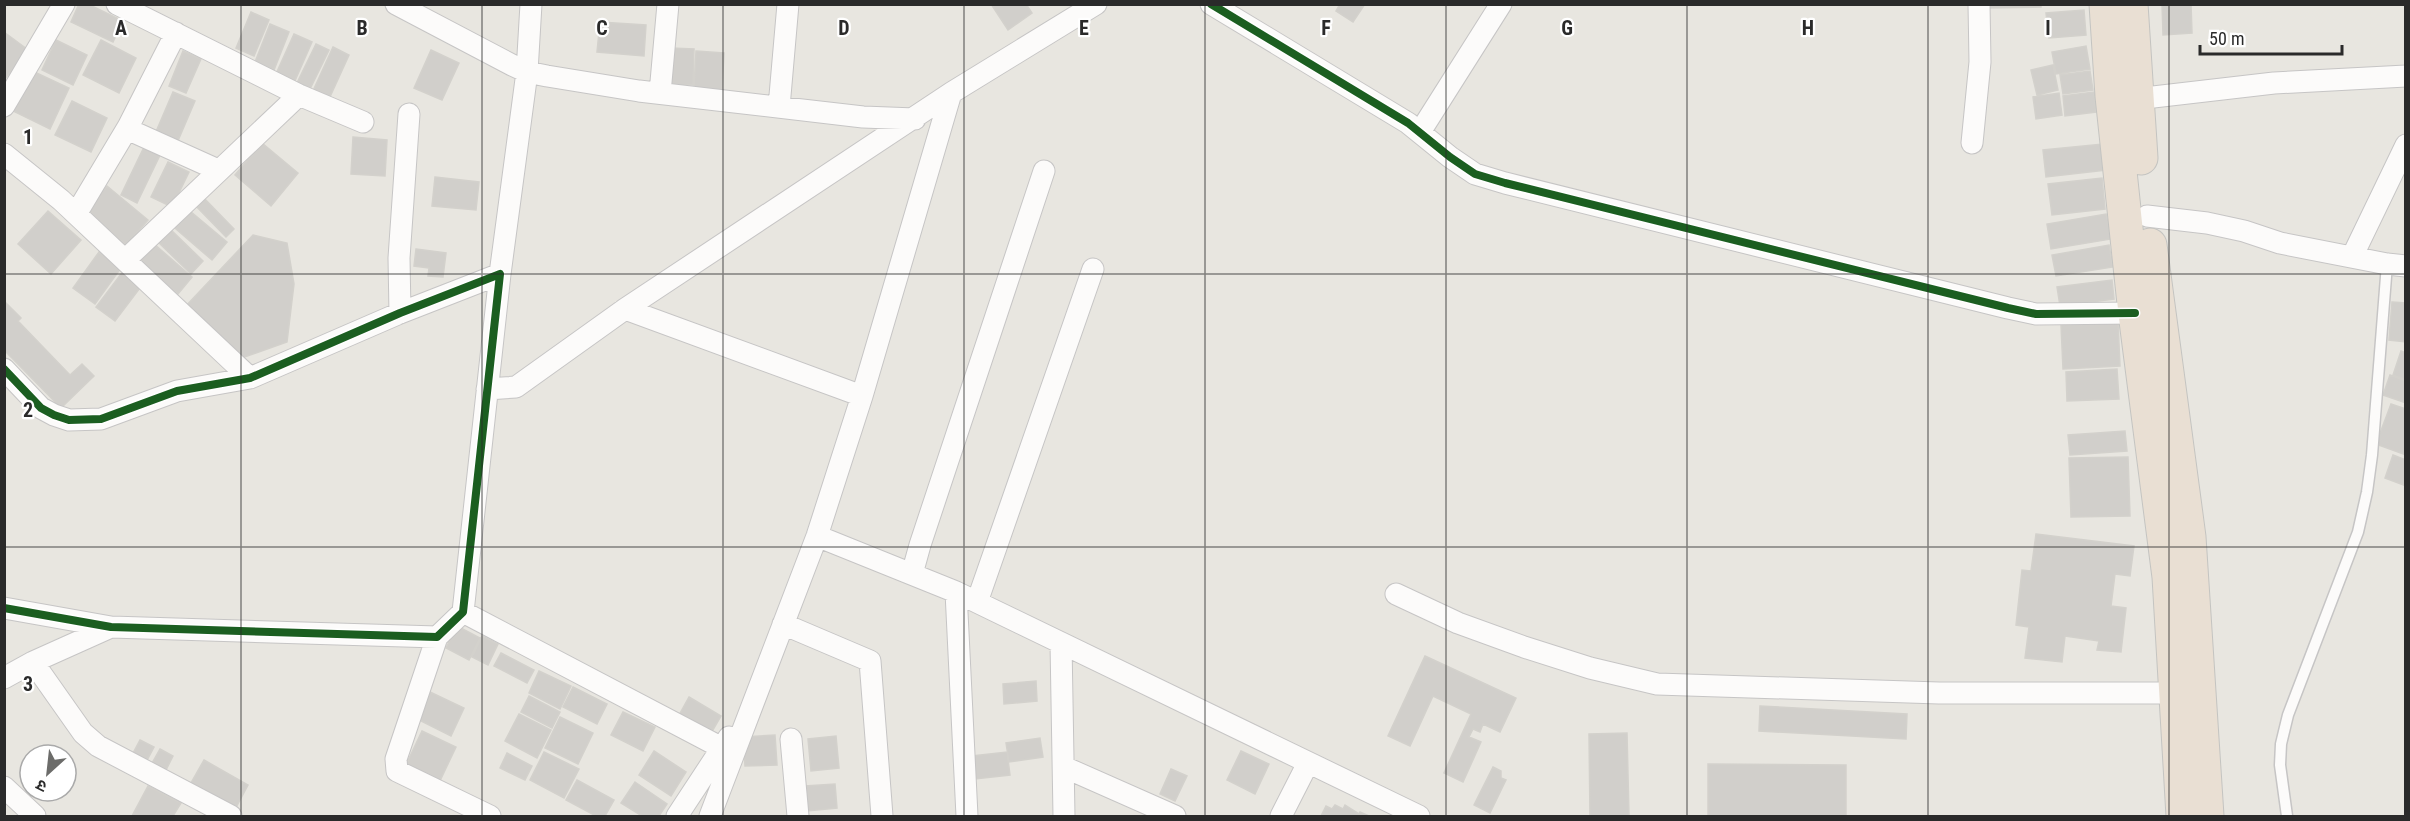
<svg xmlns="http://www.w3.org/2000/svg" width="2410" height="821" viewBox="0 0 2410 821" font-family="'Roboto Condensed','Noto Sans Devanagari',sans-serif">
	<style>
		.building { fill: #d1cfcb; stroke: #d3d1cc; stroke-width: 1.5 }
		.lines { fill: none; stroke-linecap: round; stroke-linejoin: round }
		.lane-casing { stroke: #c6c5c5; stroke-width: 13 }
		.street-casing { stroke: #c6c5c5; stroke-width: 23 }
		.highway-casing { stroke: #c4c4c1; stroke-width: 35 }
		.lane { stroke: #fcfbfa; stroke-width: 10 }
		.street { stroke: #fcfbfa; stroke-width: 21 }
		.highway { stroke: #e9dfd3; stroke-width: 33 }
		.cycleway-casing { stroke: #fff; stroke-width: 11 }
		.cycleway { stroke: #1b5e20; stroke-width: 8 }
		.grid { fill: none; stroke: #2a2a2a; stroke-width: 1.5; stroke-opacity: 0.55 }
		.grid-label { font-size: 20px; text-anchor: middle; font-weight: bold; fill: #2a2a2a; stroke: #fff; stroke-width: 4.5; stroke-linejoin: round; paint-order: stroke }
	</style>
	<rect width="100%" height="100%" fill="#e8e6e0"/>
	<path class="building" d="M79,4H88L123,21L113,42L71,22Z
		M991,4H1026L1032,13L1008,30Z
		M1340,4H1365L1353,22L1336,11Z
		M1984,4H2041V7L1985,8Z
		M2162,4H2191L2192,33L2163,35Z
		M2084,10L2086,35L2049,38L2046,13Z
		M251,12L269,20L254,56L236,48Z
		M600,22L646,25L644,56L597,52Z
		M270,24L289,32L274,70L255,62Z
		M4,32L28,50L4,80Z
		M294,34L312,42L294,83L276,74Z
		M56,40L87,55L73,85L42,70Z
		M101,40L136,58L119,93L83,75Z
		M316,44L329,50L310,89L297,83Z
		M2086,46L2090,69L2056,74L2052,52Z
		M333,47L349,55L329,99L313,91Z
		M671,48L694,49L693,85L670,84Z
		M431,50L459,63L442,100L414,88Z
		M183,51L201,59L186,93L169,86Z
		M696,51L724,53L722,91L694,89Z
		M2053,65L2058,90L2037,95L2031,70Z
		M28,69L69,88L50,129L9,109Z
		M2090,71L2093,90L2063,94L2060,75Z
		M173,92L195,101L177,143L155,134Z
		M2094,92L2096,112L2065,116L2063,96Z
		M2059,93L2062,115L2036,119L2033,97Z
		M72,101L107,118L91,152L55,135Z
		M353,137L387,140L385,176L351,174Z
		M262,143L298,173L271,206L235,175Z
		M2103,144L2106,170L2046,177L2043,150Z
		M145,145L161,153L137,203L121,195Z
		M168,162L189,172L172,207L151,197Z
		M435,177L479,182L476,210L432,206Z
		M2102,178L2105,209L2052,215L2048,184Z
		M107,186L148,220L126,245L86,211Z
		M201,195L234,229L226,237L193,203Z
		M184,206L227,242L212,260L169,223Z
		M48,211L81,240L51,274L18,244Z
		M2106,214L2111,239L2051,249L2047,224Z
		M167,226L203,261L191,274L155,239Z
		M253,235L287,243L294,284L287,342L239,359L184,308Z
		M153,243L192,277L178,294L138,260Z
		M2109,245L2113,267L2056,276L2052,255Z
		M416,249L446,253L443,277L428,276L429,268L414,266Z
		M99,252L121,268L95,304L73,288Z
		M124,270L143,284L115,321L96,307Z
		M2112,280L2114,299L2060,306L2057,287Z
		M4,301L21,318L18,321L70,375L82,364L94,376L61,408L4,350Z
		M2392,302L2406,303V342L2389,340Z
		M2118,322L2120,366L2063,369L2061,325Z
		M2401,351L2406,353V380L2393,375Z
		M2117,369L2119,399L2067,401L2066,372Z
		M2390,375L2406,381V403L2383,395Z
		M2391,404L2406,409V455L2376,444Z
		M2125,431L2127,451L2070,455L2068,435Z
		M2393,455L2406,460V486L2385,478Z
		M2128,457L2130,516L2071,517L2069,458Z
		M2036,534L2134,546L2130,576L2115,574L2111,606L2126,608L2121,652L2097,650L2099,641L2065,636L2062,662L2025,658L2029,627L2016,625L2022,570L2031,571Z
		M457,626L480,638L469,660L446,648Z
		M482,636L498,644L488,665L472,657Z
		M501,653L534,670L527,683L494,666Z
		M1425,656L1516,698L1500,732L1483,724L1480,732L1473,729L1469,737L1481,742L1463,782L1444,773L1471,714L1433,696L1410,746L1388,736Z
		M539,671L571,686L560,709L529,693Z
		M1036,681L1037,701L1004,704L1003,684Z
		M573,687L607,704L597,724L563,707Z
		M430,692L464,708L451,736L417,719Z
		M529,696L560,712L552,728L521,712Z
		M689,697L721,716L710,735L678,717Z
		M1760,706L1907,714L1906,739L1759,731Z
		M623,712L655,727L643,751L611,735Z
		M519,714L551,730L537,758L505,741Z
		M560,717L593,733L578,764L545,748Z
		M422,731L456,747L438,785L404,769Z
		M1627,733L1629,816H1590L1589,734Z
		M775,735L777,765L745,766L743,737Z
		M836,736L839,768L811,771L808,739Z
		M1040,738L1043,757L1009,762L1006,743Z
		M140,740L154,747L145,764L131,757Z
		M160,749L173,756L165,772L151,765Z
		M654,751L686,772L671,796L639,775Z
		M1241,751L1269,764L1255,794L1227,780Z
		M544,752L579,769L564,798L530,780Z
		M1007,752L1010,775L975,779L972,756Z
		M507,753L532,766L525,780L500,768Z
		M204,760L248,785L232,815L187,790Z
		M1708,764L1846,765V816H1708Z
		M1493,767L1501,771V778L1506,780L1490,813L1474,805Z
		M1171,769L1187,776L1175,801L1160,794Z
		M577,780L614,800L605,816H596L566,800Z
		M635,782L667,804L659,816H642L621,803Z
		M835,784L837,808L807,811L805,786Z
		M148,786L181,803L173,816H132Z
		M1335,805L1343,809L1345,805L1359,814L1360,812L1369,816H1321L1326,806L1332,809Z"/>
	<g class="lines">
		<g class="lane-casing">
			<path id="lane" d="M2287,816L2280,765L2281,744L2288,715L2358,532L2367,492L2372,455L2387,264"/>
		</g>
		<g class="street-casing">
			<path id="street" d="M117,4L299,95L363,122
				M396,4L512,65L527,72L547,76L639,91L863,117L915,119
				M1211,4L1408,123L1450,157L1475,174L1505,183L2008,308L2036,314L2135,313
				M660,93L668,4
				M2136,99L2274,83L2406,76
				M4,106L64,4
				M779,107L788,4
				M127,129L218,170
				M1420,132L1501,4
				M1972,143L1980,62L1979,4
				M4,154L61,200L250,378
				M76,214L128,127L176,33
				M2147,216L2207,223L2244,231L2280,243L2387,264L2406,266
				M2352,257L2406,145
				M125,260L299,95
				M500,274L527,72L531,4
				M625,309L862,396
				M400,313L399,258L409,114
				M4,369L41,408L54,415L69,420L101,419L177,391L250,378L400,313L500,274L463,612L437,637L111,627L4,608
				M487,389L516,387L625,309L951,93
				M817,536L956,592L1419,816
				M912,574L920,545L1044,171
				M956,592L967,816
				M1396,594L1458,623L1524,647L1590,668L1657,684L1939,693H2176
				M977,602L1093,269
				M463,612L722,748
				M783,624L870,661L882,816
				M437,637L396,759L397,771L490,816
				M1061,643L1064,816
				M33,662L83,733L98,746L231,816
				M4,678L33,662L111,627
				M791,739L798,816
				M1064,767L1175,816
				M4,787L35,816
				M677,816L729,737
				M710,816L817,536L862,396L951,93L1096,4
				M1281,816L1308,763"/>
		</g>
		<g class="highway-casing">
			<path id="highway" d="M2106,4L2112,96L2135,313L2169,577L2183,816
				M2131,4L2141,158
				M2150,245L2189,537L2207,816"/>
		</g>
		<use href="#lane" class="lane"/>
		<use href="#street" class="street"/>
		<use href="#highway" class="highway"/>
		<g class="cycleway-casing">
			<path id="cycleway" d="M1211,4L1408,123L1450,157L1475,174L1505,183L2008,308L2036,314L2135,313
				M4,369L41,408L54,415L69,420L101,419L177,391L250,378L400,313L500,274L463,612L437,637L111,627L4,608"/>
		</g>
		<use href="#cycleway" class="cycleway"/>
	</g>
	<path class="grid" d="M241,4V816M482,4V816M723,4V816M964,4V816M1205,4V816M1446,4V816M1687,4V816M1928,4V816M2169,4V816M4,274H2406M4,547H2406"/>
	<g class="grid-label">
		<text x="121" y="35">A</text>
		<text x="362" y="35">B</text>
		<text x="602" y="35">C</text>
		<text x="844" y="35">D</text>
		<text x="1084" y="35">E</text>
		<text x="1326" y="35">F</text>
		<text x="1567" y="35">G</text>
		<text x="1808" y="35">H</text>
		<text x="2048" y="35">I</text>
		<text x="28" y="144">1</text>
		<text x="28" y="417">2</text>
		<text x="28" y="691">3</text>
	</g>
	<rect width="2410" height="821" fill="none" stroke="#2a2a2a" stroke-width="12"/>
	<g transform="translate(48 773) rotate(207)"><circle r="28" fill="#ffffff" stroke="#aaaaaa" stroke-width="1.5"/>
	<path d="M0-4.5L10 22L0 15L-10 22Z" fill="#6c6c6a"/>
	<text y="-9" font-size="16" font-weight="bold" text-anchor="middle" fill="#2a2a2a">उ</text>
	</g>
	<path d="M2200 45v9h142v-9" fill="none" stroke="#2a2a2a" stroke-width="3"/>
	<text x="2209" y="45" font-size="18" fill="#2a2a2a" stroke="#ffffff" stroke-width="4.5" paint-order="stroke">50 m</text>
</svg>
